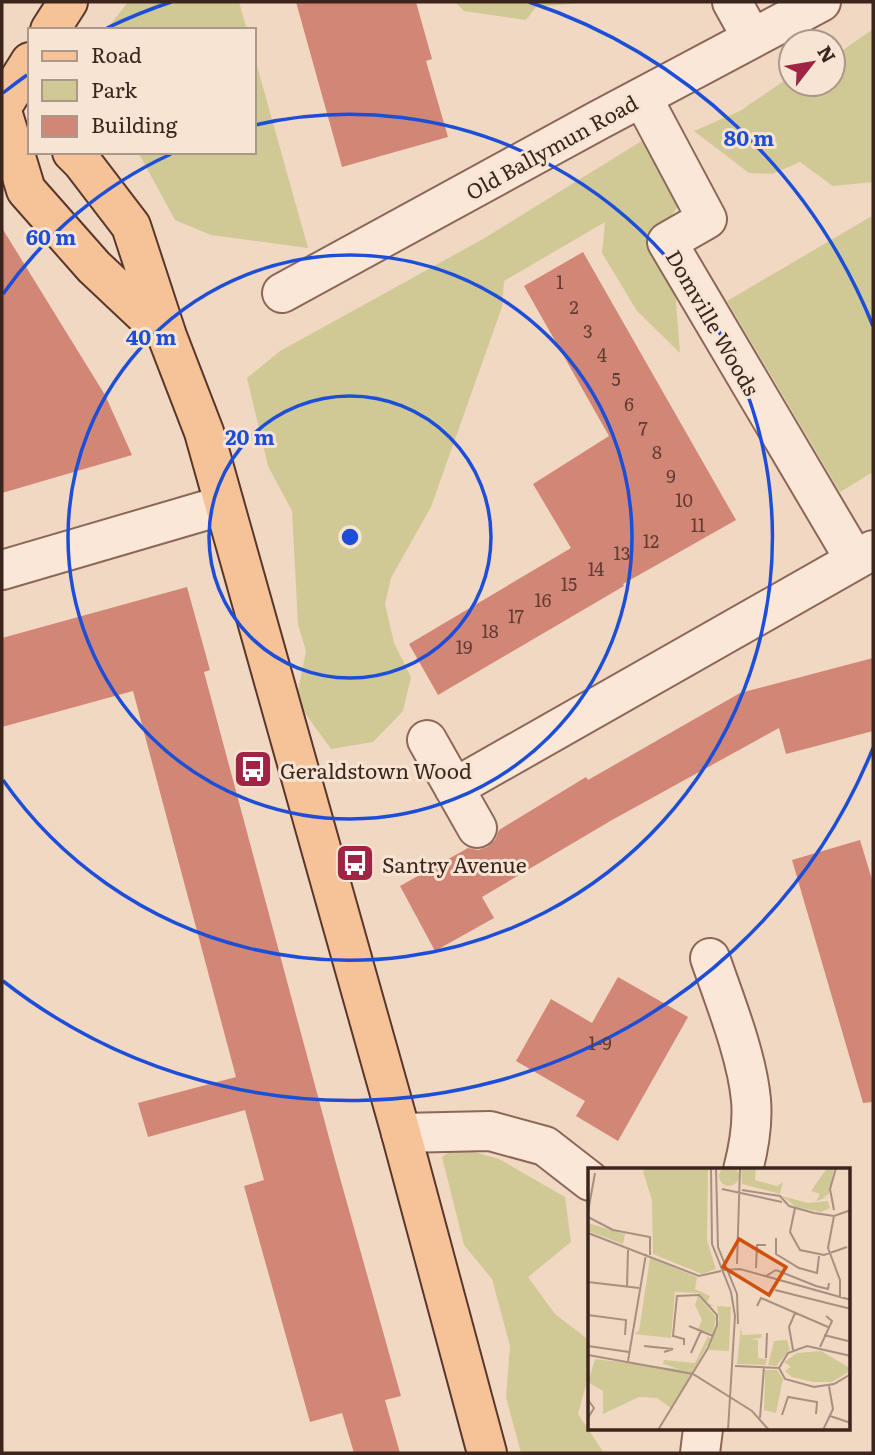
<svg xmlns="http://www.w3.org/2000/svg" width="875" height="1455" viewBox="0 0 875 1455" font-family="Literata,serif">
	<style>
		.green { fill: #d0c996 }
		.building { fill: #d28676 }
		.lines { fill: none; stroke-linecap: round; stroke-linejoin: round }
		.minor-casing { stroke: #8c6758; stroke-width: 42 }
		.major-casing { stroke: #5a372d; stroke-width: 42 }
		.minor { stroke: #fbe7d7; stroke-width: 38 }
		.major { stroke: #f6c298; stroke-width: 38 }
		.ring { fill: none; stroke: #1d4ed8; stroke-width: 3.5 }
		.labels { text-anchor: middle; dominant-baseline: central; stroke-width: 6; stroke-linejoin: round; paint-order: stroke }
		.number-label { font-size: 18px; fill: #613d33 }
		.street-label { font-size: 21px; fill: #3b251d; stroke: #f8e4d3 }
		.poi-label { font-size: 21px; fill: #3b251d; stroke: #f8e4d3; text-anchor: start }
		.inset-road { fill: none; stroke: #a89081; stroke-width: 2 }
		.view { fill: #ce510f; fill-opacity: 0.15; stroke: #ce510f; stroke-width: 3.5 }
		.inset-edge { fill: none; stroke: #3b251d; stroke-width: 3.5 }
		.centre { fill: #1d4ed8; stroke: #f8e4d3; stroke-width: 3.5 }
		.ring-label { font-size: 21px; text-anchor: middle; font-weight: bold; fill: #1d4ed8; stroke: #f8e4d3; stroke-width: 6; stroke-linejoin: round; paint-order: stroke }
	</style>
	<rect width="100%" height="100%" fill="#f1d8c3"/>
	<path class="green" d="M128,2H239L247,30H106Z
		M455,2H593L536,7L526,20L464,11Z
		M873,29V182L833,186L800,162L772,174L749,173L694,131L740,111L791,76V84H833V57Z
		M254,55L308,248L211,235L175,220L138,152H254Z
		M653,134L683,199L656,238L675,289L680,353L637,311L602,253L605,222L504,281L502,307L431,507L391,578L385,604L394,643L411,677L403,711L373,742L331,749L296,701L306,651L298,625L292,511L268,466L247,378L280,351L483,239Z
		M872,216L873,472L840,492L727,301Z
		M457,1147L499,1159L565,1197L571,1242L528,1277L555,1314L590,1341V1370L578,1414L604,1453H521L506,1397L510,1346L492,1279L464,1245L442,1157Z"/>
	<path class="building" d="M296,2H416L432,59L426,61L448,137L342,167Z
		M2,228L105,395L132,455L2,493Z
		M583,252L736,520L623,584L624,586L438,695L409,644L571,548L533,484L609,436L524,286Z
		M187,587L210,670L204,672L335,1160L401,1396L385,1400L400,1453H354L342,1413L310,1422L244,1186L264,1180L245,1110L148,1137L138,1103L236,1077L133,691L2,727V638Z
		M873,658V731L786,754L779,728L612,820L482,897L494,918L435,951L400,886L468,848L478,850L487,847L495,840L499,830L586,777L588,780L740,693Z
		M860,840L873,883V1102L863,1103L792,860Z
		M618,977L688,1017L618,1141L576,1116L585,1101L516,1061L551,999L592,1023Z"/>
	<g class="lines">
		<g class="minor-casing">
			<path id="minor" d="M732,2L752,38
				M642,97L707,219L667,242L855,560
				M282,293L597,121L821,2
				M2,570L224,505
				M427,740L477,828
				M454,788L873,550
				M710,958C725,1001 747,1056 751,1100C753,1123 749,1147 743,1170
				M401,1133L490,1131L545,1146L590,1181
				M700,1453L703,1429"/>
		</g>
		<g class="major-casing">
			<path id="major" d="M50,30L68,2
				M2,107L30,62
				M2,111L26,190L94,267L163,332
				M72,152L82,162L131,226L167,336L204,432L401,1133L487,1453"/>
		</g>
		<use href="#minor" class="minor"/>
		<use href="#major" class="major"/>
	</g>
	<g class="ring">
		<circle cx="350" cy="537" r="141"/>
		<circle cx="350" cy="537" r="282"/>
		<path d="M3 294A423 423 0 0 1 171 154M255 125A423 423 0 1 1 3 780"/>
		<path d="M873 748A564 564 0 0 1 3 981M3 93A564 564 0 0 1 27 75M107 28A564 564 0 0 1 171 2M529 2A564 564 0 0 1 873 326"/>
	</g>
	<defs>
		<g id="bus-square" transform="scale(2.0125)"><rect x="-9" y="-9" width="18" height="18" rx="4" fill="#a02443" stroke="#f8e4d3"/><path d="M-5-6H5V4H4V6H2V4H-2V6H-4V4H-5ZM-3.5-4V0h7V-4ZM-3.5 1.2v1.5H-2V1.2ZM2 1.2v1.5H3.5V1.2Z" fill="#fff"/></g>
	</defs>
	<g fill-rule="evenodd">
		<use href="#bus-square" x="253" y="769"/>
		<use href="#bus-square" x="355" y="863"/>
	</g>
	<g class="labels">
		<g class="number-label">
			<text x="560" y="281">1</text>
			<text x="574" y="306">2</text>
			<text x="588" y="330">3</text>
			<text x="602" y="354">4</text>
			<text x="616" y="378">5</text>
			<text x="629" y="403">6</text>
			<text x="643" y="427">7</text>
			<text x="657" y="451">8</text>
			<text x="671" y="475">9</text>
			<text x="684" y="499">10</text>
			<text x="698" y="524">11</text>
			<text x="651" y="540">12</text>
			<text x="622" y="552">13</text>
			<text x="596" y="568">14</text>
			<text x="569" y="583">15</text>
			<text x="543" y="599">16</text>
			<text x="516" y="615">17</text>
			<text x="490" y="630">18</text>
			<text x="464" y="646">19</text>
			<text x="600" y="1042">1-9</text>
		</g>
		<g class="street-label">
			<text transform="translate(551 146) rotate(-29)">Old Ballymun Road</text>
			<text transform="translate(714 322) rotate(60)">Domville Woods</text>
		</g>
		<g class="poi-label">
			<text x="280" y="769">Geraldstown Wood</text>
			<text x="382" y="863">Santry Avenue</text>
		</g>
	</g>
	<g transform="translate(588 1168)">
		<rect width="262" height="262" fill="#f1d8c3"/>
		<path d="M131 8a10 10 0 1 1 20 0a10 10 0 1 1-20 0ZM58,0H120L119,72L128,101L114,106L65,86L64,32L55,4ZM153,0H168L167,12L189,18L195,14L192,26L154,16ZM239,0H246L241,26L234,30L241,29L228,33L232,26L223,23ZM194,28L220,35L240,33L242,40L233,44L208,39ZM0,55L37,66L35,76L0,63ZM62,90L109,109L107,121L122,128L119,135L127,138H121L110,125L87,124L83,170L46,166L51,163ZM110,128L128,149L125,166L110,161L114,152L107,137ZM129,138L143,139L141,183L121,182L131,151ZM153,157L154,167L174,166L173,170L162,171L170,172V190L179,191L177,197L149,196ZM120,168L123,171L84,241L69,230L51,229L15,246V223L0,214L7,191L91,201L75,196L76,192L107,195ZM199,172L202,182L188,198L180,197L186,173ZM233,183L262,200L259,205L244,214H225L204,209L197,203L203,199L196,194L209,185ZM177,202H189L195,211L188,245L176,242Z" fill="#d0c996"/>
		<path class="inset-road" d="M123,0L124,76L143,124L147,148L140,262M128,0L130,79L149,126L150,156M134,21L194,34M154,22L192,28L201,38L226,45L246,48L263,42M207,40L202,64L212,82L236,87L259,79M246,42L242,21L248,0M0,44L7,5M246,48L240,80L252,112V129M0,49L25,62L62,69V87M0,65L111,108L133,103M188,70V86L211,100L229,105L231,88M149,96L152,0M168,100L169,77H178M135,102L152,101L263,132M178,108L188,102L228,118L240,121L241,115M0,114L51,120M39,119L40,82M187,122L263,141M169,138L173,130L240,159M0,147L38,152L37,167M101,158L125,168M236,167L260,173M0,178L41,184M56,178L85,181L76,184M232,179L244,153L238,148M205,182L201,159L207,145M103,185L113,163M0,187L105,206L164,243L181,262M178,190L179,165M40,193L58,86M147,198L191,200L200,185L219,178L263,188M191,200L197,211L226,219L246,216L263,206M0,232L6,240L0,250M194,247L200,229L229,234L228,246M242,248L263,255M172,250L176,199M70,262L120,180L129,157V147L111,127L89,128L85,168L96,171V177M235,262L245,241L241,218"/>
		<path class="view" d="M151,71L198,99L181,127L135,99Z"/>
		<rect width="262" height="262" class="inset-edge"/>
	</g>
	<circle cx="350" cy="537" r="10" class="centre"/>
	<g class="ring-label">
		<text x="749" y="146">80 m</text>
		<text x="51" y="245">60 m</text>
		<text x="151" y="345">40 m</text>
		<text x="250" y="445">20 m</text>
	</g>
	<rect width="875" height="1455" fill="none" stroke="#3b251d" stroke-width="7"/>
	<rect x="28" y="28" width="228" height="126" fill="#f8e4d3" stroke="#ac988a" stroke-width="2"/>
	<rect x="42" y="51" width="35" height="10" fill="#f6c298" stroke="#ac988a" stroke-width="2"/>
	<text x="91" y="63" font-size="21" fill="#3b251d">Road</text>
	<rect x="42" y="80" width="35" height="21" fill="#d0c996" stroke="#ac988a" stroke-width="2"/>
	<text x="91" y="98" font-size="21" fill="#3b251d">Park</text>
	<rect x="42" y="116" width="35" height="21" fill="#d28676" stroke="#ac988a" stroke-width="2"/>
	<text x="91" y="133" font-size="21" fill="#3b251d">Building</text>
	<g transform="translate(812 63) rotate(59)"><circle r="33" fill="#f8e4d3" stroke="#ac988a" stroke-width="2"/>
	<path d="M0-5L12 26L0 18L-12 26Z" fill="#a02443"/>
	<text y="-10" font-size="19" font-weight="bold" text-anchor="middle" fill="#3b251d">N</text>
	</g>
</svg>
